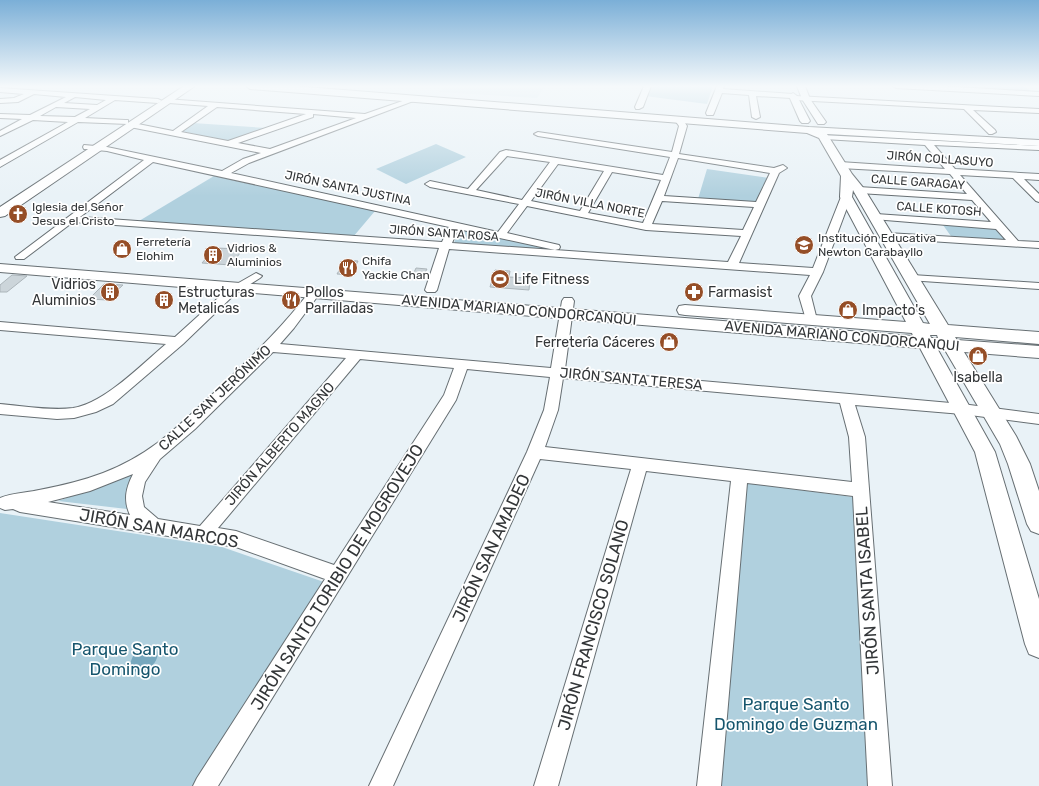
<svg xmlns="http://www.w3.org/2000/svg" width="1039" height="786" viewBox="0 0 1039 786" font-family="Rubik,sans-serif">
	<style>
		.built { fill: #d4e6ed }
		.green { fill: #b0d0de }
		.water { fill: #77a8be }
		.building { fill: #ccd5da; stroke: #acb5ba }
		.lines { fill: none; stroke-linecap: round; stroke-linejoin: round }
		.minor-casing { stroke: #676f73; stroke-width: 2 }
		.tertiary-casing { stroke: #676f73; stroke-width: 2 }
		.secondary-casing { stroke: #676f73; stroke-width: 2 }
		.minor { fill: #fff; fill-rule: evenodd }
		.tertiary { fill: #fff; fill-rule: evenodd }
		.secondary { fill: #fff; fill-rule: evenodd }
		.labels { text-anchor: middle; dominant-baseline: central; stroke-width: 3.5; stroke-linejoin: round; paint-order: stroke }
		.far-street-label { font-size: 12px; fill: #333638; stroke: #fff }
		.far-poi-label { font-size: 12px; fill: #333638; stroke: #fff; text-anchor: start }
		.poi-label { font-size: 14px; fill: #333638; stroke: #fff; text-anchor: start }
		.street-label { font-size: 14px; fill: #333638; stroke: #fff }
		.near-street-label { font-size: 17px; fill: #333638; stroke: #fff }
		.near-park-label { font-size: 17px; fill: #16556d; stroke: #fff }
	</style>
	<rect width="100%" height="100%" fill="#e9f2f7"/>
	<path class="built" d="M446,86H545L537,98L439,92Z"/>
	<path class="green" d="M650,86H713L707,104L645,96Z
		M908,86H1024L1033,93Z
		M193,123L266,128L230,141L180,131Z
		M436,144L466,157L406,184L376,169Z
		M707,169L769,178L757,203L698,199Z
		M214,176L375,211L353,237L139,221Z
		M943,225L998,228L1010,243L953,239Z
		M460,228L546,247L545,251L454,243Z
		M143,466L133,481L127,509L58,501L81,493Z
		M746,483L853,497L871,786H718Z
		M0,513L222,547L324,582L192,786H0Z"/>
	<path class="water" d="M149,645L156,648C163,661 145,675 133,671L130,665C132,654 139,647 149,645Z"/>
	<path class="building" d="M215,248L243,249L231,265L202,263Z
		M345,260L358,261L351,275L337,274Z
		M416,268L427,269L422,278L411,279Z
		M495,270L510,271L509,277L530,278L529,290L490,287Z
		M12,275L27,276L7,292H0V285Z
		M104,284L123,285L107,300L89,299Z"/>
	<g class="lines">
		<g class="minor-casing">
			<path id="minor" d="M644,86H651L643,107L639,109H636L635,107Z
				M717,86H724L723,89L793,94L796,96L1039,109V113L973,110L995,130L996,132L992,134H989L964,109L794,100L791,98L756,96L760,117L756,119L752,117L749,95L722,93L714,113L713,115H707L706,113Z
				M893,86H941L1039,92V96L896,88Z
				M0,88L158,99L162,101L158,103L115,100L85,118L125,120H128V124L78,122L0,167V160L68,122L33,120L0,136V131L22,119L0,118V114L30,115L66,97L34,94L18,102L0,103V99L14,98L24,94L0,92ZM75,97L106,100L97,105L64,103ZM56,107L90,109L75,117L40,116Z
				M414,97L416,98V100L249,163L231,173L498,232L519,204L430,187L425,184L430,181L468,189L500,152L506,150L663,175L670,157L538,136L534,134L538,132L672,152L679,126L674,119L678,117H681L687,126L679,154L774,168L783,165L787,168L779,173L739,263L813,268L841,197L846,194L851,197L823,272L811,296L817,320L815,323H807L799,296L810,275L449,249L437,290L435,292H427L425,290L439,248L73,222L24,259H16L15,257L144,160L107,151L87,149H84L83,147L84,145L107,147L222,171L243,159L261,153L130,127V123H133L173,131L208,106L169,103L165,101L166,99L365,114ZM217,107L306,114L228,141L181,132ZM313,114L356,118L270,149L238,143L313,117ZM507,156L550,162L522,200L476,190ZM678,158L770,173L756,202L664,196ZM153,162L449,227L442,242L80,217ZM558,164L604,171L580,211L531,201ZM612,172L661,180L643,223L588,213ZM662,201L754,207L743,230L652,224ZM527,206L646,230L741,236L728,262L452,243L458,229L555,250L559,249L560,247L559,245L507,233Z
				M821,135L1039,146V150L934,145L955,169L1039,174V180L1024,179L1039,194V202L1036,201L1013,178L960,175L1018,241L1039,242V248L883,238L882,236L883,234L887,233L1006,240L996,229L873,219L871,217L873,215L876,214L991,222L972,200L859,193L854,190L859,187L967,194L950,174L840,168L836,165L840,162L945,169L925,145L824,139L820,137Z
				M256,273L262,276L260,278L236,293L183,344L113,404L96,412L74,418L57,419L0,414V404C24,406 50,411 73,408C105,403 142,364 166,344L0,330V322L175,337L228,289Z
				M912,275L1039,283V289L908,280L906,278L908,276Z
				M314,290L318,291L320,293L294,328L280,344L551,368L562,301L564,298H572L574,301L565,369L962,404L1039,414V424L962,414L855,405L865,437L892,786H868L853,496L747,483L721,786H697L731,481L646,471L558,786H534L631,469L540,459L393,786H369L527,452L544,410L550,377L467,369L456,400L218,786H193L197,778L325,579L236,547L20,512L13,509L5,510L0,508V498C12,493 26,493 39,490C60,486 82,481 103,473C154,453 178,426 217,390C250,358 282,328 310,291ZM273,352L346,358L200,526L158,519L144,507L142,496L145,482L160,459L195,429ZM360,359L454,368L444,395L334,565L236,531L218,528ZM563,378L840,403L849,437L852,482L545,447L558,410ZM133,474C126,488 123,500 130,515L48,502L90,491Z"/>
		</g>
		<g class="tertiary-casing">
			<path id="tertiary" d="M797,86H805L810,99L826,122L824,124H818L802,99Z
				M793,93L797,96L810,121L808,123H802L800,121L789,96Z"/>
		</g>
		<g class="secondary-casing">
			<path id="secondary" d="M184,86H195L5,216L0,217V207Z
				M246,86H293L809,127L1039,140V146L827,134L852,174L865,190L948,325L1039,332V344L955,337L957,340L1039,346V358L964,352L1016,436L1030,464L1039,491V534L1031,531L1027,524L1008,464L1000,444L945,350H938L995,452L1039,599V658L1029,654L1025,644L975,452L920,348L0,272V264L913,336L912,333L685,315L679,314L677,310L679,306L685,305L906,322L840,197L841,176L819,138L807,133L250,89ZM853,190L854,192L930,324L923,323L852,197ZM930,335H937L938,338H931Z"/>
		</g>
		<use href="#minor" class="minor"/>
		<use href="#tertiary" class="tertiary"/>
		<use href="#secondary" class="secondary"/>
	</g>
	<linearGradient id="sky" x2="0" y2="1"><stop stop-color="#7bafd7"/><stop offset="0.44" stop-color="#f5f9fb"/><stop offset="1" stop-color="#f5f9fb" stop-opacity="0"/></linearGradient>
	<rect width="1039" height="196" fill="url(#sky)"/>
	<defs>
		<g id="church-disc" transform="scale(1)"><circle r="9.5" fill="#954e27" stroke="#fff"/><path d="M-1.2-6h2.4v3.5h3.3v2.4h-3.3V6h-2.4V-.1h-3.3v-2.4h3.3Z" fill="#fff"/></g>
		<g id="school-disc" transform="scale(1)"><circle r="9.5" fill="#954e27" stroke="#fff"/><path d="M0-5L7-2L0 1L-7-2ZM-4 1L0 2.5L4 1V4Q0 6-4 4Z" fill="#fff"/></g>
		<g id="shop-disc" transform="scale(1)"><circle r="9.5" fill="#954e27" stroke="#fff"/><path d="M-5-2.5h2.3a2.7 3.5 0 0 1 5.4 0H5L5.5 6h-11ZM-1.5-2.5h3a1.5 2.3 0 0 0-3 0Z" fill="#fff"/></g>
		<g id="building-disc" transform="scale(1)"><circle r="9.5" fill="#954e27" stroke="#fff"/><path d="M-4-6H4V6H1V3H-1V6H-4ZM-2.5-4.3h1.7v1.8h-1.7ZM.8-4.3h1.7v1.8H.8ZM-2.5-1h1.7V.8h-1.7ZM.8-1h1.7V.8H.8Z" fill="#fff"/></g>
		<g id="restaurant-disc" transform="scale(1)"><circle r="9.5" fill="#954e27" stroke="#fff"/><path d="M-5-6h1v4h1v-4h1v4h1v-4h1v5L-1.5 .5V6h-2V.5L-5-1ZM5-6V6H3V1.5H1.5Q1.5-4 5-6Z" fill="#fff"/></g>
		<g id="stadium-disc" transform="scale(1)"><circle r="9.5" fill="#954e27" stroke="#fff"/><path d="M0-5a6.5 5 0 1 0 0 10a6.5 5 0 1 0 0-10ZM-3.5-1.8h7v3.6h-7Z" fill="#fff"/></g>
		<g id="pharmacy-disc" transform="scale(1)"><circle r="9.5" fill="#954e27" stroke="#fff"/><path d="M-2-6h4v4h4v4h-4v4h-4v-4h-4v-4h4Z" fill="#fff"/></g>
	</defs>
	<g fill-rule="evenodd">
		<use href="#church-disc" x="18" y="214"/>
		<use href="#school-disc" x="804" y="245"/>
		<use href="#shop-disc" x="122" y="249"/>
		<use href="#building-disc" x="213" y="255"/>
		<use href="#restaurant-disc" x="348" y="268"/>
		<use href="#stadium-disc" x="500" y="279"/>
		<use href="#building-disc" x="110" y="292"/>
		<use href="#pharmacy-disc" x="694" y="292"/>
		<use href="#building-disc" x="164" y="300"/>
		<use href="#restaurant-disc" x="291" y="300"/>
		<use href="#shop-disc" x="848" y="310"/>
		<use href="#shop-disc" x="669" y="342"/>
		<use href="#shop-disc" x="978" y="356"/>
	</g>
	<g class="labels">
		<g class="far-street-label">
			<text transform="translate(940 159) rotate(4)">JIRÓN COLLASUYO</text>
			<text transform="translate(918 182) rotate(4)">CALLE GARAGAY</text>
			<text transform="translate(348 188) rotate(12)">JIRÓN SANTA JUSTINA</text>
			<text transform="translate(590 203) rotate(11)">JIRÓN VILLA NORTE</text>
			<text transform="translate(939 209) rotate(4)">CALLE KOTOSH</text>
			<text transform="translate(444 233) rotate(4)">JIRÓN SANTA ROSA</text>
		</g>
		<g class="far-poi-label">
			<text x="32" y="207">Iglesia del Señor<tspan x="32" dy="14">Jesus el Cristo</tspan></text>
			<text x="818" y="238">Institución Educativa<tspan x="818" dy="14">Newton Carabayllo</tspan></text>
			<text x="136" y="242">Ferretería<tspan x="136" dy="14">Elohim</tspan></text>
			<text x="227" y="248">Vidrios &amp;<tspan x="227" dy="14">Aluminios</tspan></text>
			<text x="362" y="261">Chifa<tspan x="362" dy="14">Yackie Chan</tspan></text>
		</g>
		<g class="poi-label">
			<text x="514" y="279">Life Fitness</text>
			<text x="96" y="284" text-anchor="end">Vidrios<tspan x="96" dy="16">Aluminios</tspan></text>
			<text x="178" y="292">Estructuras<tspan x="178" dy="16">Metalicas</tspan></text>
			<text x="305" y="292">Pollos<tspan x="305" dy="16">Parrilladas</tspan></text>
			<text x="708" y="292">Farmasist</text>
			<text x="862" y="310">Impacto's</text>
			<text x="655" y="342" text-anchor="end">Ferreterîa Cáceres</text>
			<text x="978" y="377" text-anchor="middle">Isabella</text>
		</g>
		<g class="street-label">
			<text transform="translate(519 310) rotate(5)">AVENIDA MARIANO CONDORCANQUI</text>
			<text transform="translate(842 336) rotate(5)">AVENIDA MARIANO CONDORCANQUI</text>
			<text transform="translate(631 379) rotate(5)">JIRÓN SANTA TERESA</text>
			<text transform="translate(215 398) rotate(-43)">CALLE SAN JERÓNIMO</text>
			<text transform="translate(280 444) rotate(-49)">JIRÓN ALBERTO MAGNO</text>
		</g>
		<g class="near-street-label">
			<text transform="translate(159 528) rotate(10)">JIRÓN SAN MARCOS</text>
			<text transform="translate(491 548) rotate(-65)">JIRÓN SAN AMADEO</text>
			<text transform="translate(337 577) rotate(-58)">JIRÓN SANTO TORIBIO DE MOGROVEJO</text>
			<text transform="translate(867 591) rotate(-94)">JIRÓN SANTA ISABEL</text>
			<text transform="translate(593 625) rotate(-74)">JIRÓN FRANCISCO SOLANO</text>
		</g>
		<g class="near-park-label">
			<text x="125" y="649">Parque Santo<tspan x="125" dy="20">Domingo</tspan></text>
			<text x="796" y="704">Parque Santo<tspan x="796" dy="20">Domingo de Guzman</tspan></text>
		</g>
	</g>
</svg>
